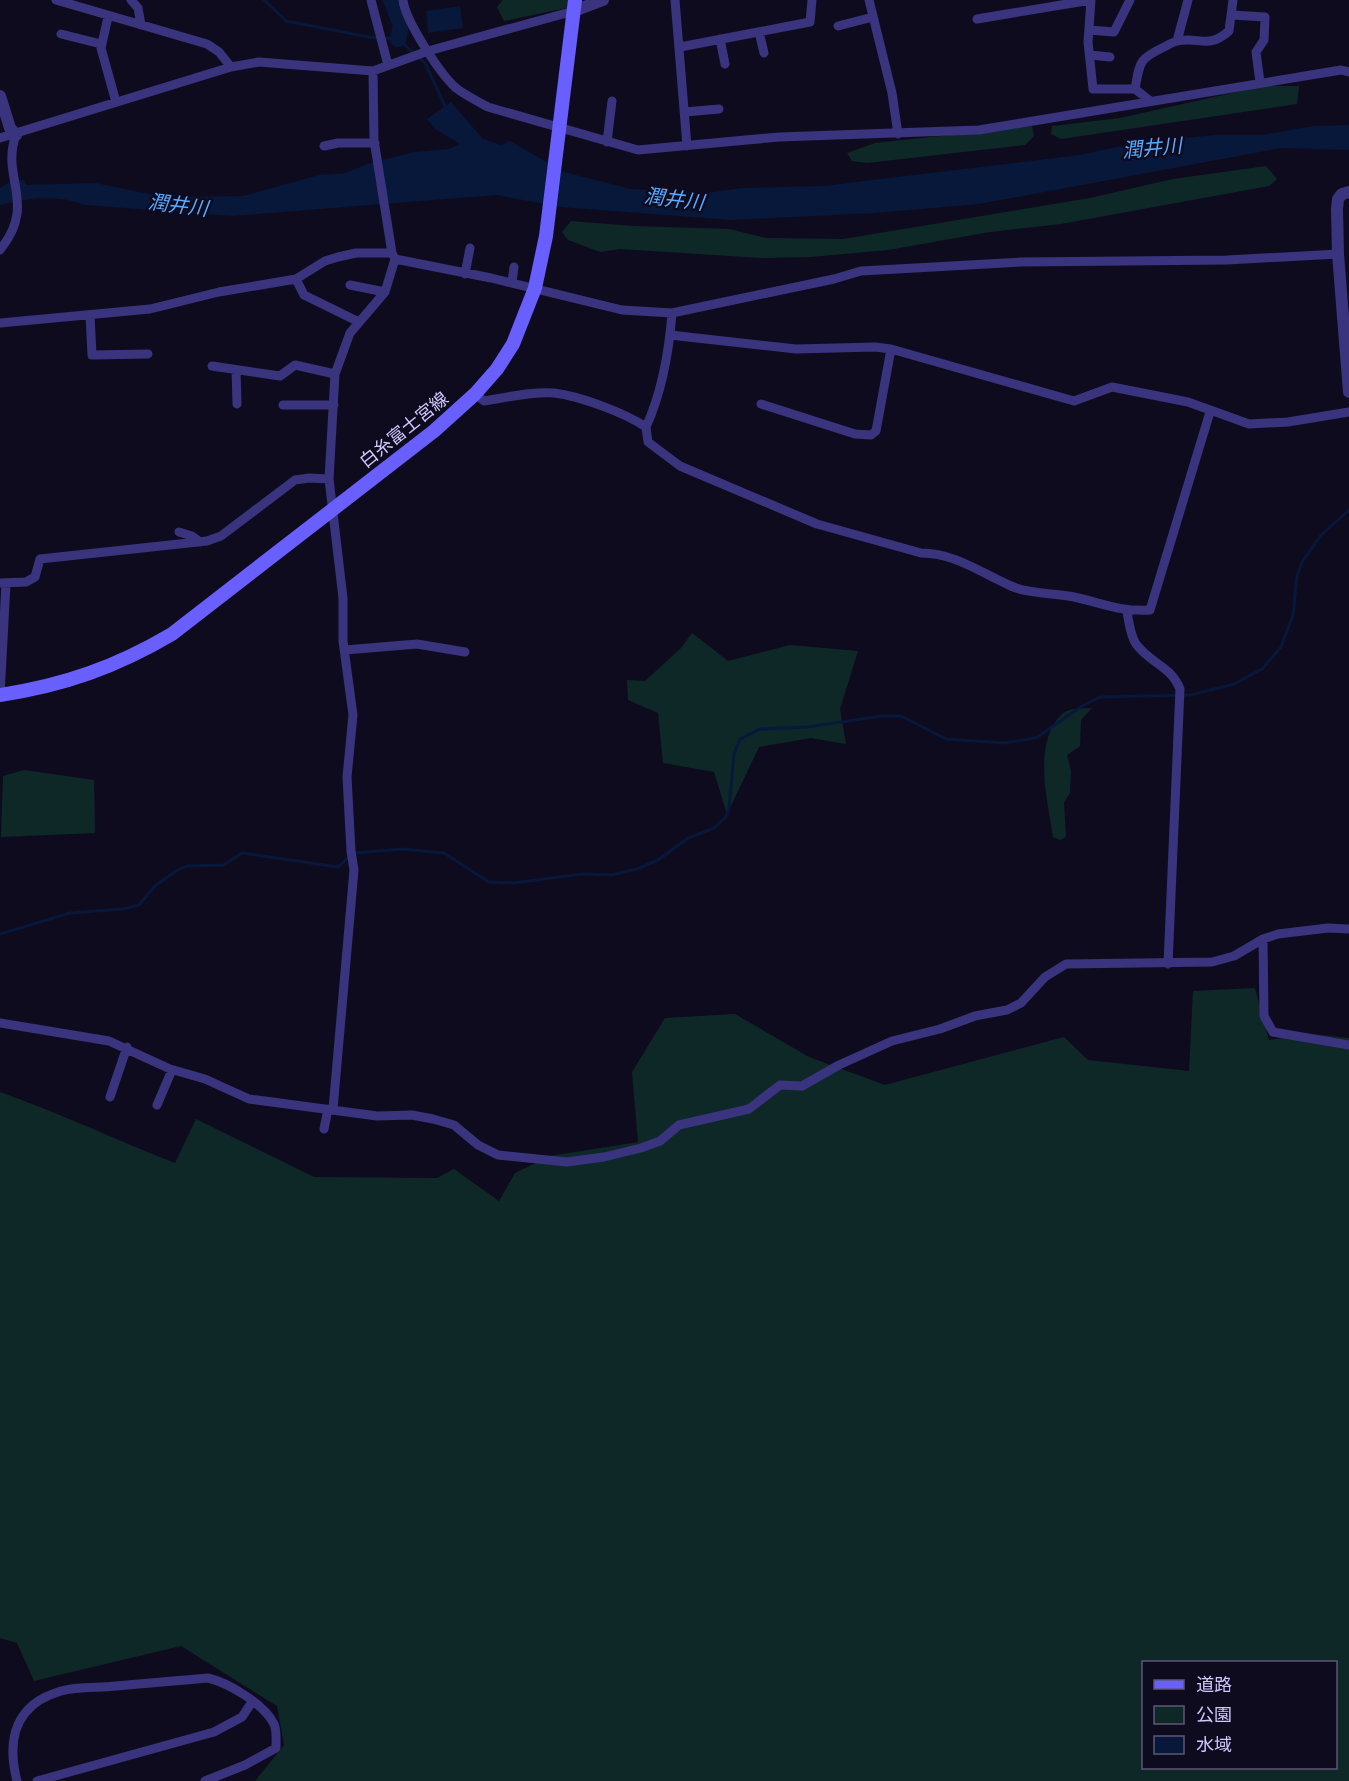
<svg xmlns="http://www.w3.org/2000/svg" width="1349" height="1781" viewBox="0 0 1349 1781" font-family="'Varela Round','Noto Sans JP',sans-serif">
	<style>
		.green { fill: #0e2828; fill-rule: evenodd }
		.water { fill: #07183b }
		.lines { fill: none; stroke-linecap: round; stroke-linejoin: round }
		.stream { stroke: #07183b; stroke-width: 3 }
		.river { stroke: #07183b; stroke-width: 16 }
		.minor { stroke: #3a347f; stroke-width: 9 }
		.tertiary { stroke: #3a347f; stroke-width: 12 }
		.secondary { stroke: #695fff; stroke-width: 14 }
		.labels { text-anchor: middle; dominant-baseline: central; stroke-width: 5; stroke-linejoin: round; paint-order: stroke }
		.street-label { font-size: 18px; fill: #d0c8ff; stroke: #0f0b1e }
		.water-label { font-size: 20px; font-style: italic; fill: #56aaff; stroke: #0f0b1e }
	</style>
	<rect width="100%" height="100%" fill="#0f0b1e"/>
	<path class="green" d="M503,0H571V7L504,21L497,7Z
		M1263,86H1299L1297,104L1068,138L1061,139L1051,134L1052,126L1120,118Z
		M1032,126L1034,136L1025,145L867,163L852,161L847,153L875,143Z
		M1266,166L1277,179L1269,186L1061,224L990,232L888,250L810,257L761,258L620,249L600,252L568,240L562,232L571,221L633,226L729,229L766,238L843,239L1090,198L1173,179Z
		M692,633L728,661L790,645L858,651L840,709L846,744L811,738L759,747L727,814L714,772L663,763L658,713L628,700L627,680L645,681L681,648Z
		M1092,708L1081,720L1080,746L1067,755L1071,771L1070,793L1064,802L1066,837L1060,840L1053,837C1048,802 1032,745 1061,715C1069,707 1082,709 1092,708Z
		M24,770L94,780L95,833L1,837L3,776Z
		M1255,988L1269,1040L1311,1034L1349,1038V1781H255L284,1745L277,1706L181,1646L34,1681L17,1643L0,1638V1092C60,1113 116,1140 175,1163L196,1119L314,1177L437,1178L454,1169L499,1201L515,1173L550,1156L638,1142L632,1072L665,1018L735,1014L809,1057L885,1085L1064,1037L1088,1060L1189,1071L1193,991ZM1144,1662H1336V1768H1144Z"/>
	<path class="water" d="M460,6L463,28L428,33L426,11Z
		M451,102L483,139L501,145L510,141L564,172L631,189L707,193L742,188L823,186L1079,155L1147,141L1217,135H1262L1314,126L1349,125V150L1281,148L979,204L875,213L731,220L561,207L496,195L232,216L85,205C57,194 28,198 0,205V188L11,181L24,180L26,185L96,183L154,195L185,197L243,196L319,175L346,173L367,164L414,152L449,149L460,144L435,129L427,119Z"/>
	<g class="lines">
		<path class="stream" d="M264,0L286,21L369,37L398,39L425,63L446,108
			M355,853L402,849L444,853L489,882L513,883L583,874L611,875L637,869L658,860L688,838L714,828L726,817L729,808L734,754L740,739L760,729L807,727L882,716H901L946,739L1004,743L1036,738L1082,706L1100,697L1191,695L1234,684L1262,669L1281,647L1293,615L1297,576L1302,562L1321,535L1349,510
			M0,934L70,913L123,909L139,905L155,886L176,871L187,866L224,865L242,853L338,867L349,857"/>
		<path class="river" d="M391,0L401,25L398,39"/>
		<path class="minor" d="M56,0L207,44L219,52L231,67
			M131,0L138,8L141,25
			M371,0L388,65
			M403,0C405,20 440,74 456,88C465,95 477,101 488,107L638,150L779,137L979,130L1341,70L1349,72
			M675,0L687,146
			M869,0L892,93L898,134
			M1091,0L1088,42L1093,89H1135
			M1232,15L1265,17L1264,40L1256,52L1260,82
			M108,17L101,48L116,102
			M977,19L1091,0
			M838,26L873,17
			M1089,30L1114,32L1130,0
			M759,32L764,53
			M61,34L101,44
			M720,39L725,64
			M1177,41L1188,0
			M680,47L810,22L812,0
			M1090,55L1110,57
			M1149,100L1135,89C1140,61 1139,59 1164,47C1168,45 1173,42 1177,41C1200,36 1207,50 1229,31L1233,0
			M685,112L719,109
			M0,138L231,67L259,62L373,71L428,51L574,11
			M607,142L612,101
			M324,146L338,143H375
			M0,250C38,203 0,178 16,135
			M395,259L491,278L622,310L672,313L834,279L861,271L1021,262L1227,260L1338,254
			M465,274L470,248
			M296,279L304,295L359,322
			M512,282L514,267
			M350,285L385,292
			M90,315L92,355L148,354
			M0,323L150,309L219,292L296,279L325,261L338,257L356,253H392
			M670,335L796,349L875,347L891,349L1074,401L1112,387L1188,402L1249,424L1288,422L1349,412
			M212,366L280,376L295,365L335,374
			M236,370L237,404
			M475,394L484,401C505,398 532,391 554,393C580,396 625,413 646,427L648,442L680,466L817,524L921,553C955,553 981,573 1011,586C1029,594 1054,593 1074,597C1102,603 1120,612 1150,610L1210,412
			M761,404L855,434L871,435L876,431L891,349
			M283,405H334
			M646,427C662,392 669,352 672,313
			M179,532L192,536L200,542
			M0,583L26,582L35,577L40,559L207,541L221,536L295,480L309,478L329,479
			M1127,612C1129,622 1130,635 1136,644C1151,664 1171,666 1180,689L1168,964
			M345,650L417,644L465,652
			M0,695L6,584
			M1263,939L1264,1016L1273,1032L1349,1045
			M0,1023L109,1041L170,1069L205,1079L249,1099L377,1116L412,1115L433,1119L454,1125L478,1145L498,1155L567,1162L604,1157L641,1148L660,1141L679,1125L749,1109L780,1085L802,1086L839,1065L892,1041L940,1029L975,1016L1007,1010L1021,1003L1045,977L1066,964L1212,962L1234,956L1263,939L1278,934L1328,928L1349,929
			M110,1097L127,1047
			M157,1105L172,1070
			M333,1109L354,870L351,851L347,777L353,715L343,641V598L329,479L335,374L350,333L385,292L395,259L392,253L374,140L373,71
			M324,1129L328,1109
			M17,1781C6,1738 16,1704 61,1691C78,1686 99,1688 116,1686C147,1683 177,1681 208,1678C229,1683 264,1704 274,1724C277,1730 276,1741 276,1748L245,1765L205,1781
			M37,1781L214,1732L242,1717L252,1702"/>
		<path class="tertiary" d="M574,11L603,0
			M0,96L10,128L16,135
			M1349,192L1342,194L1338,199L1337,209L1338,254L1349,392"/>
		<path class="secondary" d="M0,695C65,685 116,667 172,634L434,431L475,394L497,369L513,344L535,288L546,236L575,0"/>
	</g>
	<g class="labels">
		<g class="street-label">
			<text transform="translate(404 430) rotate(-39)">白糸富士宮線</text>
		</g>
		<g class="water-label">
			<text transform="translate(1152 149) rotate(-5)">潤井川</text>
			<text transform="translate(674 200) rotate(7)">潤井川</text>
			<text transform="translate(178 206) rotate(7)">潤井川</text>
		</g>
	</g>
	<rect x="1142" y="1661" width="195" height="108" fill="#0f0b1e" stroke="#5c5778" stroke-width="1.5"/>
	<rect x="1154" y="1680" width="30" height="9" fill="#695fff" stroke="#5c5778" stroke-width="1.5"/>
	<text x="1196" y="1691" font-size="18" fill="#d0c8ff">道路</text>
	<rect x="1154" y="1706" width="30" height="18" fill="#0e2828" stroke="#5c5778" stroke-width="1.5"/>
	<text x="1196" y="1721" font-size="18" fill="#d0c8ff">公園</text>
	<rect x="1154" y="1736" width="30" height="18" fill="#07183b" stroke="#5c5778" stroke-width="1.5"/>
	<text x="1196" y="1751" font-size="18" fill="#d0c8ff">水域</text>
</svg>
